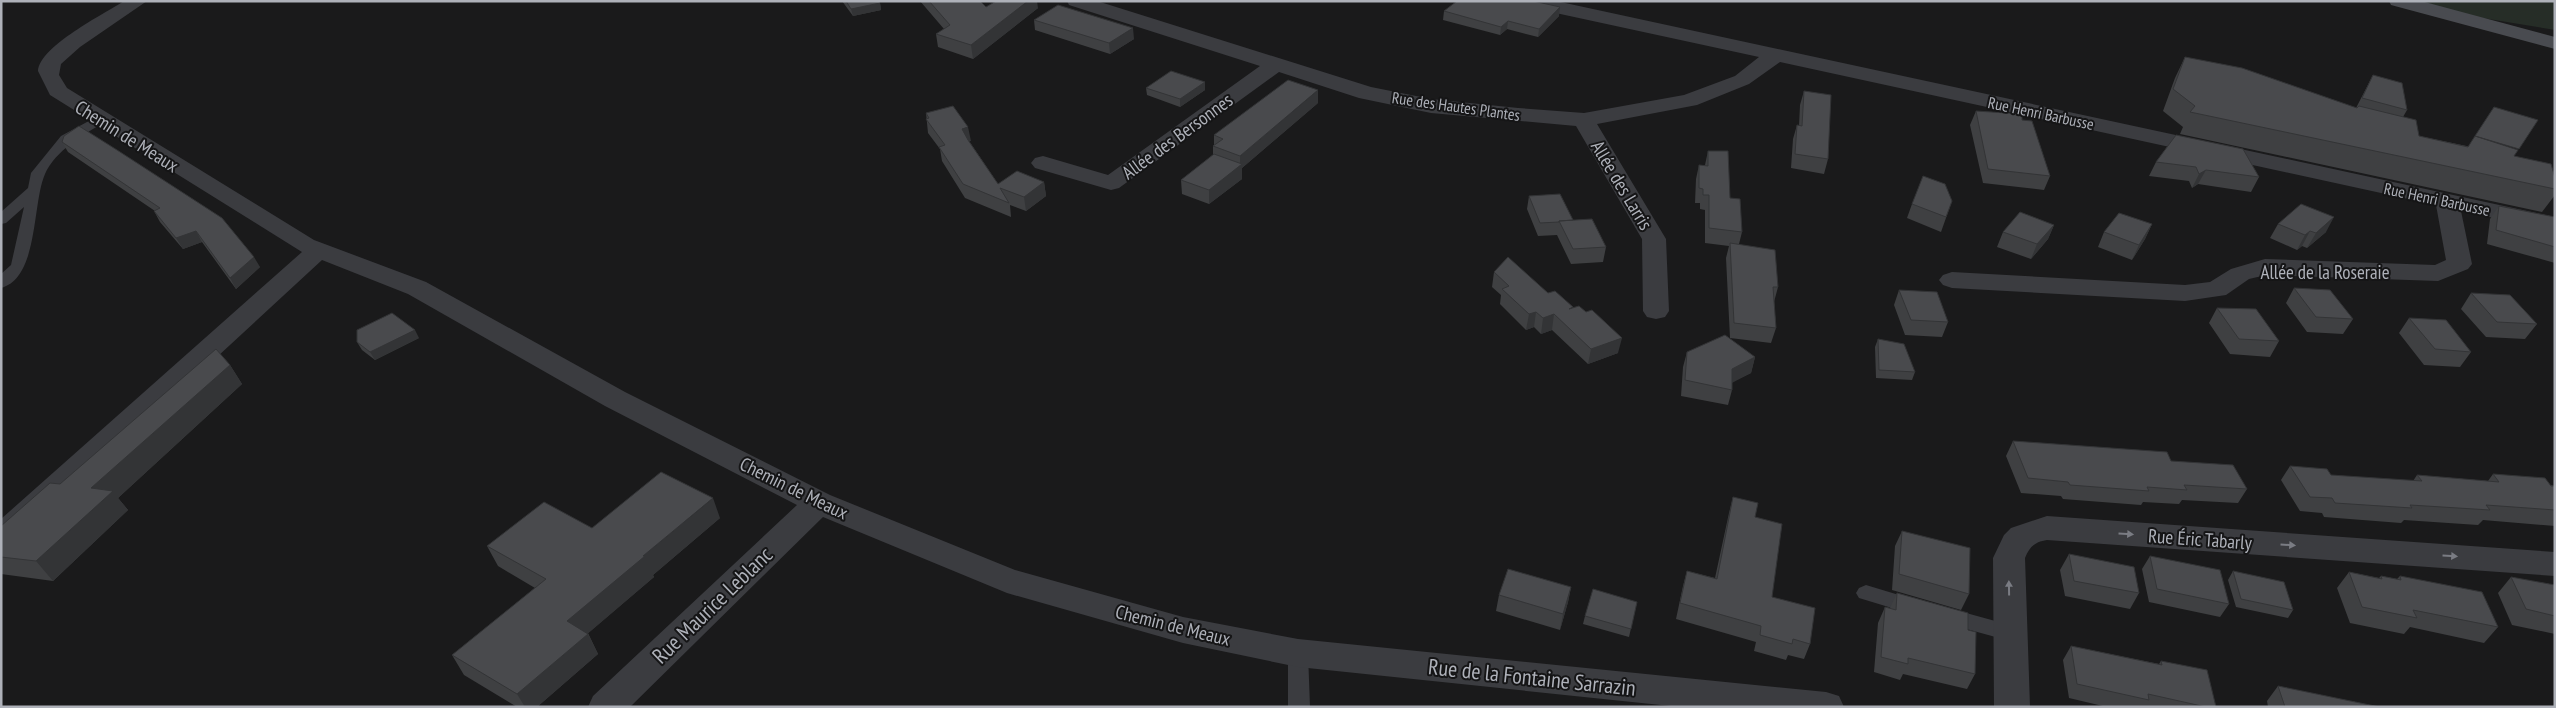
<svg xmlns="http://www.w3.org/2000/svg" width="2556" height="708" viewBox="0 0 2556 708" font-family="'PT Sans Narrow',sans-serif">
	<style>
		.green { fill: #262d27 }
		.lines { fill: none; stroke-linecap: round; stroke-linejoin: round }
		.service { fill: #3b3c40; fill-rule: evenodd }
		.minor { fill: #3b3c40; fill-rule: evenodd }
		.secondary { fill: #494b50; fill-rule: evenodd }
		.wall { fill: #3f4042 }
		.shaded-wall { fill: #333436 }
		.building { fill: #494a4d; stroke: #333436 }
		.oneway { fill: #7a7c83 }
		.labels { text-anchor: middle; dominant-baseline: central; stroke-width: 4; stroke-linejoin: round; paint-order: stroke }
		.far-street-label { font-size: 16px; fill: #aeb1b9; stroke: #151516 }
		.street-label { font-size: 19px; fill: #aeb1b9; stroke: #151516 }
		.near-street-label { font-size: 22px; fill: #aeb1b9; stroke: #151516 }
	</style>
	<rect width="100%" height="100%" fill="#1a1a1b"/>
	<path class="green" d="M2413,1H2555V30L2458,14Z"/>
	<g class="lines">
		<path class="service" d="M100,115L105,116L106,119L105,122C84,134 55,151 45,174C32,203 39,278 1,288V274L11,265L24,207L6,223L1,224V212L28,188L31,173L61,136Z
			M1866,585L1922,602L1925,607L1922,612L1915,615L1859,598L1856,593L1859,588Z
			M1948,608L2017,627L2020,633L2017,639L2010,641L1941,622L1938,616L1941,610Z
			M1298,645L1305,647L1308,653L1310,707H1288V653L1291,647Z"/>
		<path class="minor" d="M124,1H147L80,47L61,64L59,75L67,88L314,240L426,282L625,392L830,495L1015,570L1183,617L1298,639L1826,692L1839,696L1844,707H1680L1298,667L1183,643L1007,593L823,517L630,707H588L593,696L797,505L605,406L408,294L322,260L12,546L1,550V519L302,252L50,95L38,71C40,46 104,14 124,1Z
			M1067,1H1097L1371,87L1431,99L1518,108L1584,113L1684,95L1735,76L1759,57L1528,7L1521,5L1519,1H1556L2555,217V231L2461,211L2472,264L2468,269L2438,281L2266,275L2249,279L2226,295L2185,301L1952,288L1943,285L1939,280L1943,275L1952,272L2185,285L2210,282L2231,269L2265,259L2435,265L2446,260L2436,205L1780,62L1749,84L1697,105L1597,124L1666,239L1669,311L1665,317L1656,319L1647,317L1643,311L1642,239L1576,126L1431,113L1359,98L1279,72L1119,188L1111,190L1035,168L1031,163L1035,158L1043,156L1108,175L1260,66L1069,5Z
			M2047,516L2555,552V576L2047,540C2035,542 2030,546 2025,558L2030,707H1994L1993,558L2004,535L2011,528Z"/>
		<path class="secondary" d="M2389,1H2421L2555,37V49L2391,5Z"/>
	</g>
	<path class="wall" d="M842,1H878L880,3L881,10L853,16Z
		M920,1H980L986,7L1038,8L973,59L938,47L936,34L944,29Z
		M1444,11L1559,16L1538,37L1507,29L1500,35L1443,20Z
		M1034,20L1134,39L1110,54L1035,30Z
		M2185,57L2356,108L2373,75L2407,110L2403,117L2419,136L2514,156L2555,178V195L2542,212L2180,134L2183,127L2163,111L2175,78Z
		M1205,82V90L1180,107L1147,95L1146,88Z
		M1804,91L1828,159L1824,174L1791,168L1793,139L1797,125L1799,126L1800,105Z
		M1318,103L1242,168V179L1209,204L1182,194L1181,180L1213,155V146L1214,145V135Z
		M1976,111L2022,120L2050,176L2044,190L1983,183L1970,125Z
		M926,113L971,141H969L998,184L1044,182L1046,196L1026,211L1010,205L1011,217L965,198L942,161L940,149L928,133Z
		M2176,135L2259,177L2251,192L2198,184L2192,188L2189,181L2149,176L2156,162Z
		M62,142L260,267L236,289L202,242L183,249L160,222L154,211H155L68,152Z
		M1708,151L1730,198L1742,232L1739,244L1778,287L1774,302L1776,328L1771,343L1730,338L1726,258L1729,246L1705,243V210L1700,209V203H1695L1696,179L1699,165H1705Z
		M1529,196L1573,220L1606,247L1603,262L1571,264L1557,235L1538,236L1527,209Z
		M1952,201L1941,232L1907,218L1912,204Z
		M2499,206L2555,217V263L2487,244L2490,219Z
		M2152,224L2145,239L2132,260L2098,247L2104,232Z
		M2278,224L2326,232L2307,248L2302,246L2297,250L2270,238Z
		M2054,225L2048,239L2031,259L1997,247L2003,232Z
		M1494,272L1548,293L1618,353L1588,364L1552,330L1541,334L1534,327L1526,330L1500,304L1501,295L1492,287Z
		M2294,288L2353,319L2343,334L2307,332L2286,303Z
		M1899,290L1948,322L1942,337L1905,335L1894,305Z
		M2471,293L2537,324L2525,339L2486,337L2461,309Z
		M2217,308L2279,341L2270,357L2230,354L2209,323Z
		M2409,318L2471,352L2460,367L2424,365L2399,333Z
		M419,338L375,360L362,350L357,342Z
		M1878,339L1915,372L1912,380L1876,378L1875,347Z
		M1687,352L1755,357L1751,373L1732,382V390L1728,405L1681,396L1683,367Z
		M230,365L242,384L118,498L128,510L53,581L1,574V526L60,484Z
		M2013,441L2171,461L2247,489L2238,503L2182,500L2179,504L2143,502L2141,505L2063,499L2061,496L2021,493L2006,456Z
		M2290,466L2331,475L2413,481L2417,475L2488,481L2493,474L2555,486V526L2483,520L2478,525L2404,520L2401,523L2324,517L2322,513L2300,511L2281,480Z
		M1733,497L1755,517L1772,597L1810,644L1804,659L1788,655L1786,660L1754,651L1756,642L1676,619L1683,586L1687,571L1715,578L1729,513Z
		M720,518L653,575L654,577L588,633L598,654L537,707H517L464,675L452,655L535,588L498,566L487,546L592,528Z
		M1902,531L1969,594L1961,610L1892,590L1895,546Z
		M2069,554L2139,593L2130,609L2065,596L2060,570Z
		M2150,556L2229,604L2220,617L2149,602L2142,569Z
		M2233,571L2293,610L2288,618L2236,607L2228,580Z
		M2349,572L2379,578L2381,576L2397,579L2400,576L2498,627L2484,643L2410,627L2404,634L2350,623L2337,588Z
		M2511,577L2555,585V634L2512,625L2498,593Z
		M1571,587L1568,602L1560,630L1496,611L1499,595Z
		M1897,593L1968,630L1975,674L1967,689L1903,674L1900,680L1874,672L1878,623L1885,607L1890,608Z
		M1637,602L1629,637L1583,624L1585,616Z
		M2071,646L2159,664L2161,661L2216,707H2107L2069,698L2063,660Z
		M2278,686L2365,704L2380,707H2268L2267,701Z"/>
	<path class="shaded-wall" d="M1028,1H1037L1038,8L973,59L971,45Z
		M880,3L881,10L853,16L851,9Z
		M1560,7L1559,16L1538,37L1539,29Z
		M1508,21L1507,29L1500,35L1501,27Z
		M1133,28L1134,39L1110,54L1109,43Z
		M1205,82V90L1180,107V99Z
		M1318,90V103L1242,168V179L1209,204V190L1240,165V156Z
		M968,127L971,141L965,142L962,129Z
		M2206,170L2198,184L2192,188L2199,174Z
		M1044,182L1046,196L1026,211L1024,197Z
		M2334,217L2326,232L2307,248L2316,233Z
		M2152,224L2145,239L2132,260L2139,245Z
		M2054,225L2048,239L2031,259L2037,244Z
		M196,231L202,242L183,249L176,238Z
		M2310,231L2302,246L2297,250L2305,235Z
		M254,257L260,267L236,289L230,278Z
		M1536,312L1534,327L1526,330L1529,314Z
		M1554,314L1552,330L1541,334L1543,318Z
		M415,330L419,338L375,360L370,352Z
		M1622,338L1618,353L1588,364L1591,349Z
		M1755,357L1751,373L1728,385L1732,369Z
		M230,365L242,384L118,498L128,510L53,581L36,561L91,488Z
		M713,498L720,518L653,575L654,577L578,642L567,621L643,556Z
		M1571,587L1568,602L1560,630L1563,614Z
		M588,634L598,654L537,707H525L517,694Z"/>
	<path class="building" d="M846,1H878L880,3L851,9Z
		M929,1H980L986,7L996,1H1028L971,45L936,34L950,25Z
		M1457,1H1533L1560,7L1539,29L1508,21L1501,27L1444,11Z
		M1058,5L1133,28L1109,43L1034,20Z
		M2185,57L2242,68L2357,108L2359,106L2416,120L2419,136L2468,147L2475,136L2518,150L2514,156L2551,164L2555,178V189L2190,112L2195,106L2173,89Z
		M1171,71L1205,82L1180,99L1146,88Z
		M2373,75L2402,83L2407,110L2362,98Z
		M1288,80L1318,90L1240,156L1213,146L1223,139L1214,135Z
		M1804,91L1831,95L1828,159L1795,154L1797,125L1802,126Z
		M953,106L968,127L962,129L968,140L998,184L1017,171L1044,182L1024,197L1000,188L1009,203L963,184L939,147L945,145L926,119L929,118L926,113Z
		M2494,107L2538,120L2519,149L2475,136Z
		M1976,111L2022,114V120L2032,121L2050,176L1988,169Z
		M79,126L117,150L222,218L254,257L230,278L196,231L176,238L154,211L160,208L62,142L64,136Z
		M2176,135L2243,149L2259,177L2206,170L2199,174L2196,167L2156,162Z
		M1708,151H1728L1730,198L1740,199L1742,232L1709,228V195H1703V189L1699,188V165L1708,166Z
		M1214,154L1242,164L1209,190L1181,180Z
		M1923,176L1945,184L1952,201L1946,217L1912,204Z
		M1560,194L1573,220L1559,221V222L1540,223L1529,196Z
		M2301,204L2334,217L2316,233L2310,231L2305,235L2278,224Z
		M2499,206L2555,217V247L2496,230Z
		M2020,212L2054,225L2037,244L2003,232Z
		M2119,213L2152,224L2139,245L2104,232Z
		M1592,219L1606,247L1573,249L1559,221Z
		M1730,243L1775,250L1778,287H1773L1776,328L1734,323Z
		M1508,257L1548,293L1555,291L1573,307L1569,309L1579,306L1586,312L1592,310L1622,338L1591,349L1554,314L1543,318L1536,312L1529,314L1502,289L1509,286L1494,272Z
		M2294,288L2330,290L2353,319L2316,317Z
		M1899,290L1937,292L1948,322L1911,320Z
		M2471,293L2510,295L2537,324L2497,322Z
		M2217,308L2256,309L2279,341L2239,339Z
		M392,313L415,330L370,352L357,342V330Z
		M2409,318L2446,320L2471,352L2435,349Z
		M1725,335L1755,357L1732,369V390L1685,380L1687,352Z
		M1878,339L1904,344L1915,372L1879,370Z
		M216,349L230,365L91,488L113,491L36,561L1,557V526L50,483L60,484Z
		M2013,441L2167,452L2171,461L2233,465L2247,489L2184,485L2187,490L2147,487L2149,491L2070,485L2068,482L2028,478Z
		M2290,466L2327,469L2331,475L2422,481L2417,475L2499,482L2493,474L2545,478L2551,486H2555V510L2486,505L2490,510L2410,505L2412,508L2335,503L2332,498L2310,497Z
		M661,472L713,498L643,556H645L567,621L588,634L517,694L452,655L546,579L487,546L544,502L592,528Z
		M1733,497L1758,503L1755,517L1782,524L1772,597L1815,608L1810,644L1793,639L1792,644L1760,635L1761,626L1680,603L1687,571L1717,579Z
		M1902,531L1970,548L1969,594L1899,574Z
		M2069,554L2134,567L2139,593L2074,581Z
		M2150,556L2220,570L2229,604L2157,589Z
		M1508,569L1571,587L1563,614L1499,595Z
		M2233,571L2284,582L2293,610L2241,599Z
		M2349,572L2382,579L2381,576L2401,580L2400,576L2482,592L2498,627L2413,610L2417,618L2362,607Z
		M2511,577L2555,585V616L2526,609Z
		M1593,589L1637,602L1631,629L1585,616Z
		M1897,593L1968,613V630L1976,632L1975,674L1908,658V664L1881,657L1885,607L1896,610Z
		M2071,646L2162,665L2161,661L2207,670L2216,707H2206L2148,694L2149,700L2077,684Z
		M2278,686L2365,704L2380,707H2285Z"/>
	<defs><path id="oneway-solid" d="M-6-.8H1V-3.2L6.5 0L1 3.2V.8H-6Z" transform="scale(1.25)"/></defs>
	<g class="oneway">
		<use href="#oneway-solid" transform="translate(2126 534) rotate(4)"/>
		<use href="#oneway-solid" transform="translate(2288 545) rotate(4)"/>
		<use href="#oneway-solid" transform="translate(2450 556) rotate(4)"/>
		<use href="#oneway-solid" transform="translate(2009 588) rotate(-91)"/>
	</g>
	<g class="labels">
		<g class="far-street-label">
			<text transform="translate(1456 106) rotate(8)">Rue des Hautes Plantes</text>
			<text transform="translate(2041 113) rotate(12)">Rue Henri Barbusse</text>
			<text transform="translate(2437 199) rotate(12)">Rue Henri Barbusse</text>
		</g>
		<g class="street-label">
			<text transform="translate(127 136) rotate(32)">Chemin de Meaux</text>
			<text transform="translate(1177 136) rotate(-36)">Allée des Bersonnes</text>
			<text transform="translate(1622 185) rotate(59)">Allée des Larris</text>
			<text x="2325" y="272">Allée de la Roseraie</text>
			<text transform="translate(794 488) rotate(26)">Chemin de Meaux</text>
			<text transform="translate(2200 539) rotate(4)">Rue Éric Tabarly</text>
			<text transform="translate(1173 625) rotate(14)">Chemin de Meaux</text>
		</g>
		<g class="near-street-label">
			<text transform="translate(712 605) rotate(-44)">Rue Maurice Leblanc</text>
			<text transform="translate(1532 677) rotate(6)">Rue de la Fontaine Sarrazin</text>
		</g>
	</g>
	<rect width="2556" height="708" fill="none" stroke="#aeb1b9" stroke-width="5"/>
</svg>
